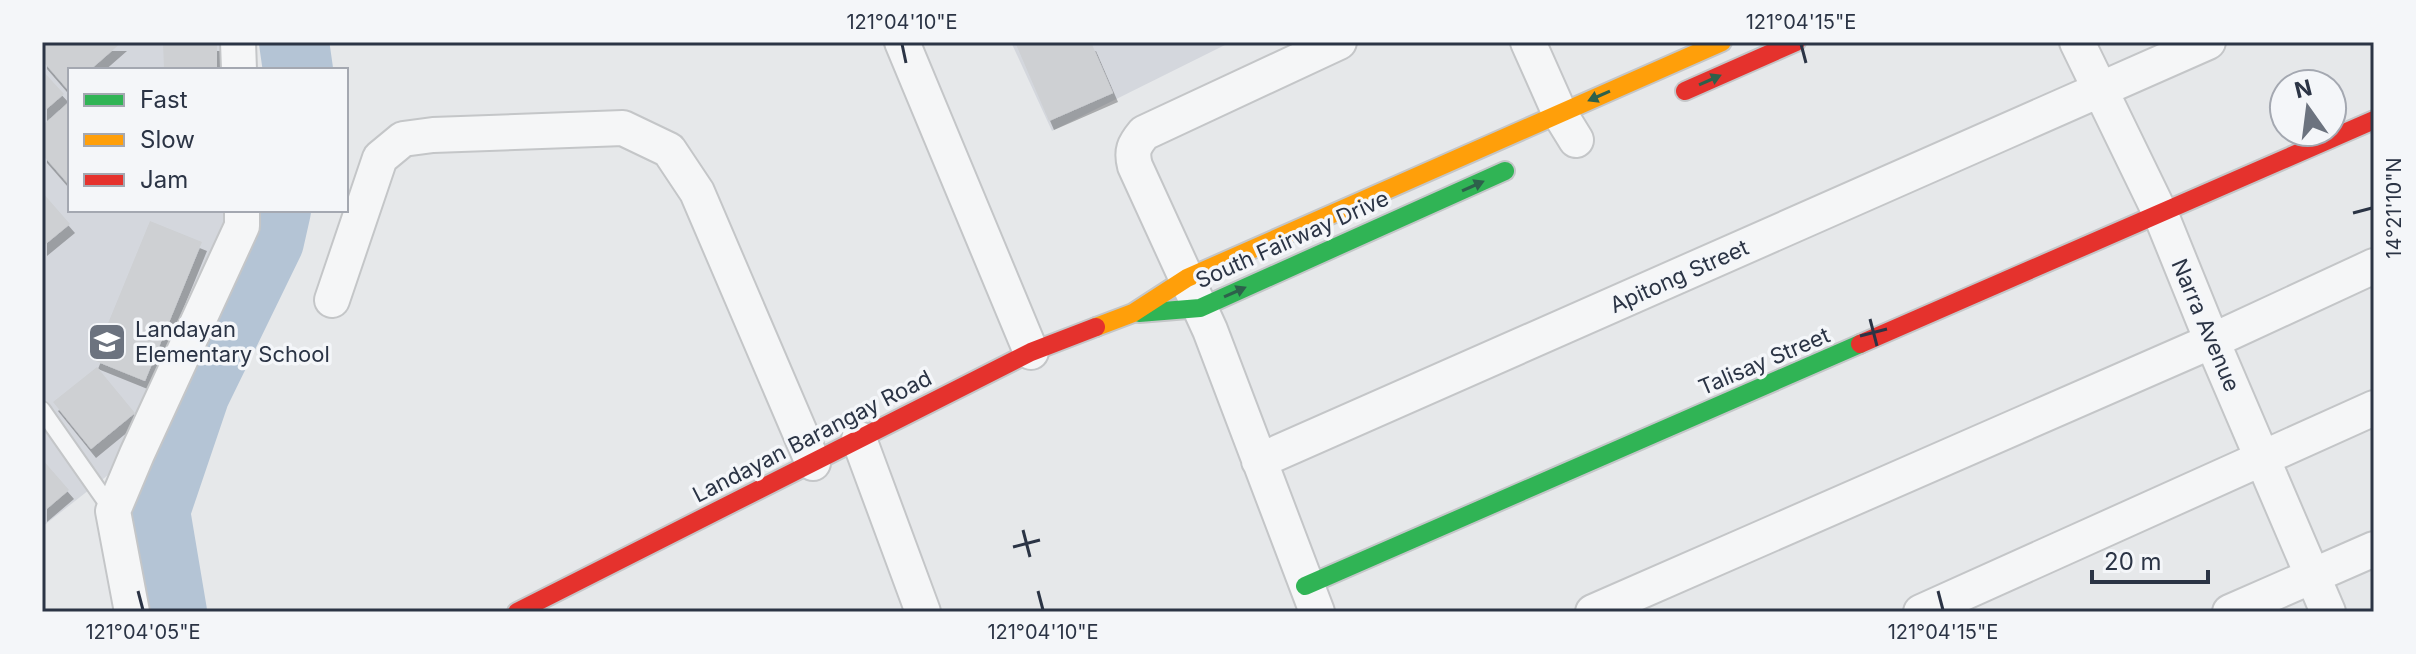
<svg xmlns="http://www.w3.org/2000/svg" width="2416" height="654" viewBox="0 0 2416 654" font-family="Inter,sans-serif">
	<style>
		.built { fill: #d4d7dd }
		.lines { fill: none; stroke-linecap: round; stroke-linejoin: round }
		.river { stroke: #b4c4d5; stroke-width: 70 }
		.building { fill: #ced0d3; filter: url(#shadow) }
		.lane-casing { stroke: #c4c6c8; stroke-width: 20 }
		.street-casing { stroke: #c4c6c8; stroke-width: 38 }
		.fast-casing { stroke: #c4c6c8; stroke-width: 22 }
		.slow-casing { stroke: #c4c6c8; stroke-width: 22 }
		.jam-casing { stroke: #c4c6c8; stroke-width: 22 }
		.lane { stroke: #f5f6f7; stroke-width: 16 }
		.street { stroke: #f5f6f7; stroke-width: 34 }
		.fast { stroke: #30b455; stroke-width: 18 }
		.slow { stroke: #ff9f0a; stroke-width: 18 }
		.jam { stroke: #e5322d; stroke-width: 18 }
		.oneway { fill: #2d614b }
		.ticks { fill: none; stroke: #2b3445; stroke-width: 3 }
		.labels { text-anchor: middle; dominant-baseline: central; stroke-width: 7; stroke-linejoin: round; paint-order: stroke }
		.street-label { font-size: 22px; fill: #2b3445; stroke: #f4f6f9 }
		.poi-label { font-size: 22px; fill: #2b3445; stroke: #f4f6f9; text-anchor: start }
		.neatline { fill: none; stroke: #2b3445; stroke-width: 3 }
		.ticks-label { font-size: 20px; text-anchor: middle; fill: #2b3445 }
	</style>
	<defs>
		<filter id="shadow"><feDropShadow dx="5" dy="9" stdDeviation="0" flood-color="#0004"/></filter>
	</defs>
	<rect width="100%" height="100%" fill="#e6e8ea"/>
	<path class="built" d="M42,42H222V70H70V210H224V220L122,464L42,527Z
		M1011,42H1231L1052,131Z"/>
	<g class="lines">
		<path class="river" d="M294,42L298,70
			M172,612L155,511L195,393L269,241L276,210"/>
	</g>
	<path class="building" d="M43,42H122L90,70H70V88L68,90L42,60Z
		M163,42H217V70H164Z
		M1015,42H1091L1113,93L1049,121Z
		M42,70L64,94L42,113Z
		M70,101V186L42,154V126Z
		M42,192L70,224L42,247Z
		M150,221L202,242L145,381L93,360Z
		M97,367L135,413L91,449L53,402Z
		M42,459L69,490L42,513Z"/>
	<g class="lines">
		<g class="lane-casing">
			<path id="lane" d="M42,410L112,510"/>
		</g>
		<g class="street-casing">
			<path id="street" d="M238,42L239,70
				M902,42L1031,352
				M1528,42L1560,114L1576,140
				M2077,42L2161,215L2212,341L2328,612
				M332,300L380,158L403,139L433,135L623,128L669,150L697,192L813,463
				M859,439L923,612
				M1259,461L2208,42
				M132,612L113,511L137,454L242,226V210
				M1317,612L1210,330L1135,166C1131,151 1134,145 1144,133L1339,42
				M1593,612L2212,341L2374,266
				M1921,612L2374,408
				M2230,612L2374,549"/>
		</g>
		<g class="fast-casing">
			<path id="fast" d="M1139,313L1200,308L1505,171
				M1305,586L1860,344"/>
		</g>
		<g class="slow-casing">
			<path id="slow" d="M1096,327L1133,313L1187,278L1722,42"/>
		</g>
		<g class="jam-casing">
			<path id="jam" d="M1685,91L1796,42
				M1860,344L2374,120
				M517,612L1031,352L1096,327"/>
		</g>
		<use href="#lane" class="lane"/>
		<use href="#street" class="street"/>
		<use href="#fast" class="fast"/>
		<use href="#slow" class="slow"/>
		<use href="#jam" class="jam"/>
	</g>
	<defs><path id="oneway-solid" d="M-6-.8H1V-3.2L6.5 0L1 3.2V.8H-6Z" transform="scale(2)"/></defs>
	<g class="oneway">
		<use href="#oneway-solid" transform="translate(1710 80) rotate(-24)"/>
		<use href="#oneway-solid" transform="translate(1599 96) rotate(156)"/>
		<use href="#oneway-solid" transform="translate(1473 186) rotate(-24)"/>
		<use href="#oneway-solid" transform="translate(1235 292) rotate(-24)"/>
	</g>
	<path class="ticks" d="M902,44L906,63M1801,44L1806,63M2353,213L2372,208M1870,319L1877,346M1860,336L1887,329M1023,530L1030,557M1013,547L1040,540M138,591L143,610M1038,591L1043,610M1938,591L1943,610"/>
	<defs>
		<g id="school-square" transform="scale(2)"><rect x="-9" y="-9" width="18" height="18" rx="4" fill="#6c737f" stroke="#f4f6f9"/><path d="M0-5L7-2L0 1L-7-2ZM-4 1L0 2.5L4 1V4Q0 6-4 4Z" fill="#fff"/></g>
	</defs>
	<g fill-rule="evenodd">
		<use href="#school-square" x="107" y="342"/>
	</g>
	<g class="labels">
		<g class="street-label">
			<text transform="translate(1292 239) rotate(-24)">South Fairway Drive</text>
			<text transform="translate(1679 276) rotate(-24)">Apitong Street</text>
			<text transform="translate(2206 325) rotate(67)">Narra Avenue</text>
			<text transform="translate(1764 361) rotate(-23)">Talisay Street</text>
			<text transform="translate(812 436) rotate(-27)">Landayan Barangay Road</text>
		</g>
		<g class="poi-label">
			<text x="135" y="329">Landayan<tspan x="135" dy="25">Elementary School</tspan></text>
		</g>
	</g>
	<rect width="2416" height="654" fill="none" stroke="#f4f6f9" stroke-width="88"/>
	<rect x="68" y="68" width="280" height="144" fill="#f4f6f9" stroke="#a4a8b1" stroke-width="2"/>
	<rect x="84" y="94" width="40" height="12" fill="#30b455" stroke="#a4a8b1" stroke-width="2"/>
	<text x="140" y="108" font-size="24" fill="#2b3445">Fast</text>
	<rect x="84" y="134" width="40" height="12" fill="#ff9f0a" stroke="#a4a8b1" stroke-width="2"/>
	<text x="140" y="148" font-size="24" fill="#2b3445">Slow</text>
	<rect x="84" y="174" width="40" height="12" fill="#e5322d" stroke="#a4a8b1" stroke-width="2"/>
	<text x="140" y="188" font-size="24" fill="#2b3445">Jam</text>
	<g transform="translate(2308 108) rotate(346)"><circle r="38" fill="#f4f6f9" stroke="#a4a8b1" stroke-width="2"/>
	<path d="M0-6L14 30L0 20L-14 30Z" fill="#6c737f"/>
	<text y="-12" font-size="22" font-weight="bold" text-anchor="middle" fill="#2b3445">N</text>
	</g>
	<path d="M2092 570v12h116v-12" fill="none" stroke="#2b3445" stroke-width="4"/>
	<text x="2104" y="570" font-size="24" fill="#2b3445" stroke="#f4f6f9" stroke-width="6" paint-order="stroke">20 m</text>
	<rect x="44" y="44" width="2328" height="566" class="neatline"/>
	<g class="ticks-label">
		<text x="902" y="29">121°04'10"E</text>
		<text x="1801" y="29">121°04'15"E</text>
		<text transform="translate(2394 208) rotate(-90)" y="7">14°21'10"N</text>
		<text x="143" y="639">121°04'05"E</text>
		<text x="1043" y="639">121°04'10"E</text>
		<text x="1943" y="639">121°04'15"E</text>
	</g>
</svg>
